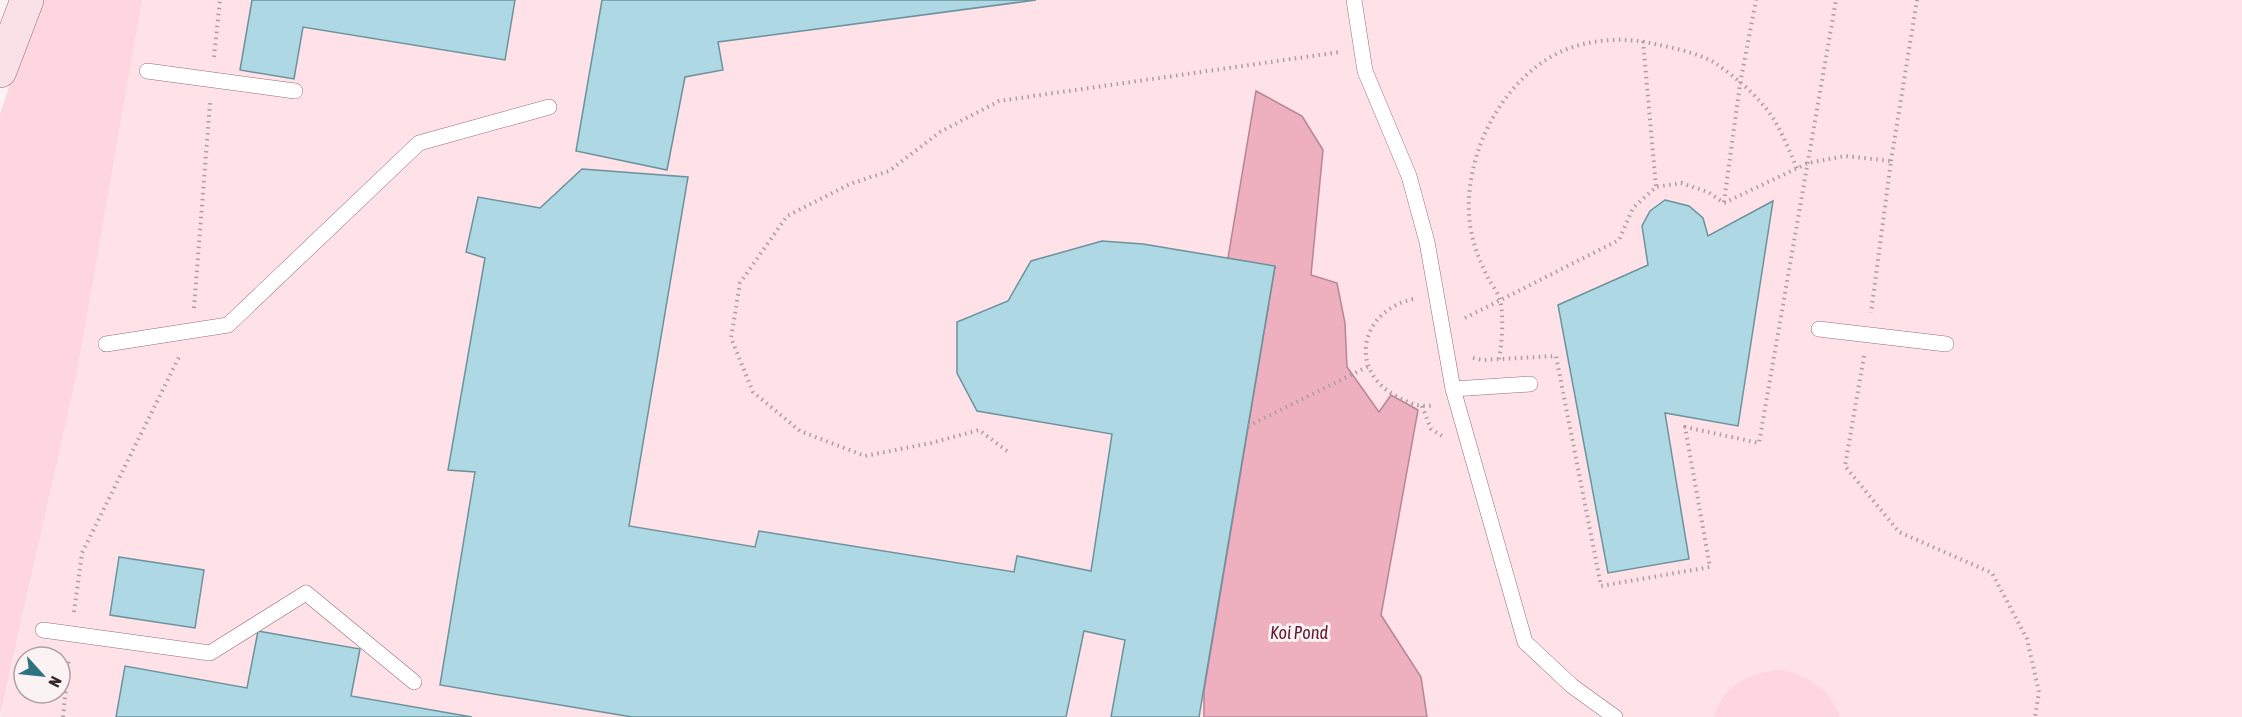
<svg xmlns="http://www.w3.org/2000/svg" width="2242" height="717" viewBox="0 0 2242 717" font-family="'Asap Condensed',sans-serif">
	<style>
		.built { fill: #ffe1e8; fill-rule: evenodd }
		.green { fill: #fed6df }
		.water { fill: #eeafbf; stroke: #b78693; stroke-width: 1.5 }
		.building { fill: #aed8e3; stroke: #6b939d; stroke-width: 1.5 }
		.lines { fill: none; stroke-linecap: round; stroke-linejoin: round }
		.lane-casing { stroke: #936f78; stroke-width: 16 }
		.secondary-casing { stroke: #936f78; stroke-width: 34 }
		.path { stroke: #a99ea0; stroke-width: 4; stroke-dasharray: 1.5 4.5; stroke-linecap: butt }
		.lane { stroke: #fff; stroke-width: 15 }
		.secondary { stroke: #fae0e7; stroke-width: 33 }
		.labels { text-anchor: middle; dominant-baseline: central; stroke-width: 6; stroke-linejoin: round; paint-order: stroke }
		.water-label { font-size: 18px; font-style: italic; fill: #5f1732; stroke: #faf2f3 }
	</style>
	<rect width="100%" height="100%" fill="#faf2f3"/>
	<path class="built" d="M142,0H2242V717H1L76,378ZM24,657H60V693H24Z"/>
	<path class="green" d="M39,0H142L76,378L0,717V114Z
		M1784,670C1810,677 1831,690 1840,717H1714C1722,684 1753,671 1784,670Z"/>
	<path class="water" d="M1256,91L1302,116L1323,150L1311,275L1337,283L1345,323L1347,367L1379,412L1391,395L1418,410L1381,615L1421,677L1427,717H1204V691L1275,267L1228,258Z"/>
	<path class="building" d="M252,0H515L505,60L303,27L294,79L240,70Z
		M602,0H1036L718,42L723,70L685,77L667,170L576,151Z
		M582,169L688,177L629,526L755,547L759,531L1014,572L1017,556L1091,571L1112,434L977,411L957,373V322L1008,301L1031,261L1102,241L1143,244L1275,266L1199,717H1111L1125,640L1084,631L1066,717H632L440,685L475,472L448,470L485,258L466,252L478,197L540,208Z
		M1665,200L1689,206L1703,218L1708,236L1773,201L1738,426L1665,413L1689,559L1608,573L1558,305L1648,265L1642,226L1650,211Z
		M119,557L204,570L195,628L110,615Z
		M258,631L360,649L351,696L472,717H116L125,666L247,688Z"/>
	<g class="lines">
		<g class="lane-casing">
			<path id="lane" d="M1354,0L1365,71L1409,176L1427,242L1453,389L1525,642L1572,686L1615,717
				M147,71L295,91
				M1819,329L1946,344
				M106,344L228,325L419,143L549,107
				M1453,389L1530,384
				M43,630L210,653L306,593L414,682"/>
		</g>
		<g class="secondary-casing">
			<path id="secondary" d="M0,71L27,0"/>
		</g>
		<path class="path" d="M1643,41L1656,187
			M214,57L220,0
			M1891,161L1917,0
			M1724,202L1740,84L1756,0
			M1413,299C1361,311 1347,369 1396,396C1408,403 1420,408 1435,405
			M194,308L210,103
			M1465,318L1619,240L1633,208L1656,187L1681,183L1708,192L1724,203L1808,163L1845,156L1891,161L1871,313
			M1864,356L1845,466L1899,532L1992,573L2027,639L2039,692L2035,717
			M1473,358L1483,360L1556,356L1601,586L1710,567L1685,427L1759,443L1836,0
			M1499,359C1502,344 1504,315 1500,300C1498,293 1493,286 1489,280C1480,262 1473,245 1470,225C1462,163 1495,91 1549,58C1580,39 1621,36 1655,44C1674,48 1698,53 1715,63C1737,78 1763,100 1776,123C1784,137 1790,153 1797,168
			M1422,406L1431,429L1442,436
			M1248,426L1369,366
			M1007,451L979,430L931,443L865,456L800,431L753,392L731,338L740,283L787,216L850,184L889,171L940,132L999,101L1340,52
			M74,612L82,553L179,357
			M63,717L69,658"/>
		<use href="#lane" class="lane"/>
		<use href="#secondary" class="secondary"/>
	</g>
	<g class="labels">
		<g class="water-label">
			<text x="1299" y="632">Koi Pond</text>
		</g>
	</g>
	<g transform="translate(42 675) rotate(117)"><circle r="28" fill="#faf2f3" stroke="#aca1a3" stroke-width="1.5"/>
	<path d="M0-4.5L10 22L0 15L-10 22Z" fill="#2d7281"/>
	<text y="-9" font-size="16" font-weight="bold" text-anchor="middle" fill="#36272b">N</text>
	</g>
</svg>
